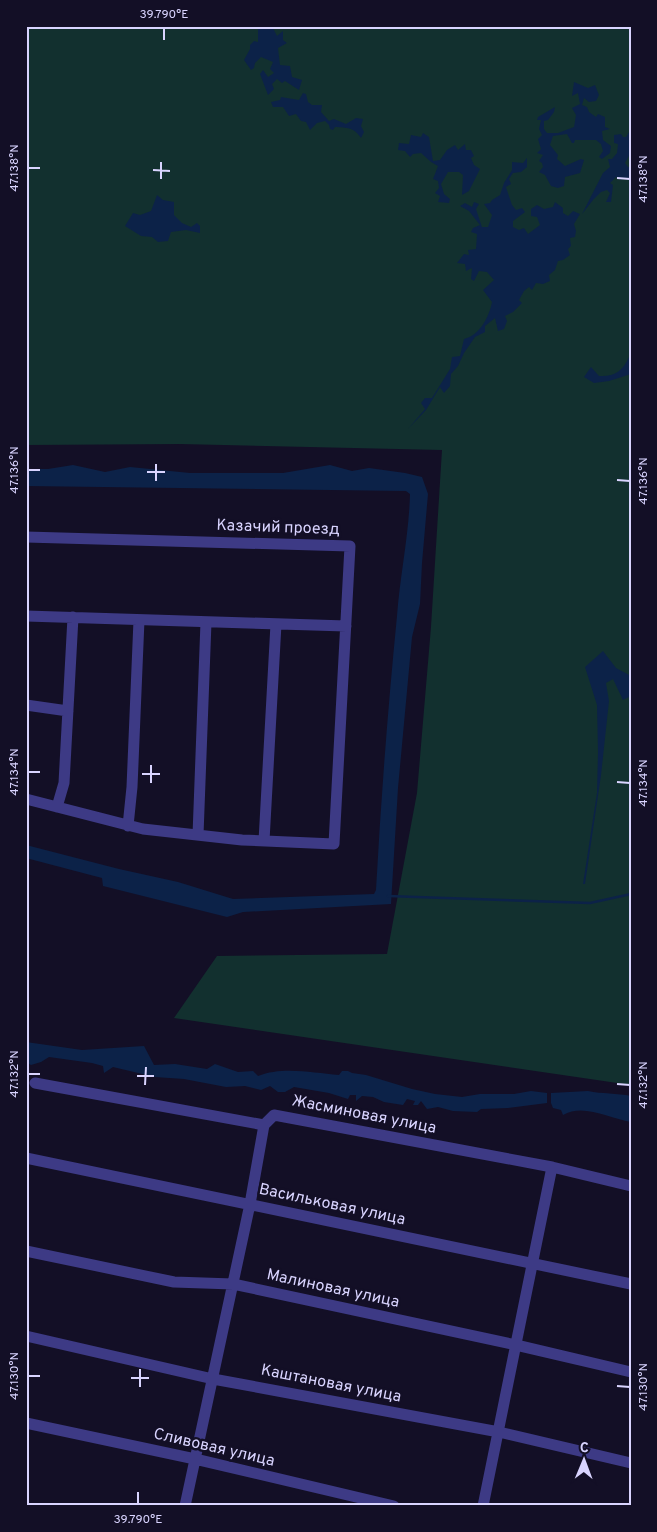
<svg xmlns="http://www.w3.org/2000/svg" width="657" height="1532" viewBox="0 0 657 1532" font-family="Overpass,sans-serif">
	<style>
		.green { fill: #12302f }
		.water { fill: #0c2248 }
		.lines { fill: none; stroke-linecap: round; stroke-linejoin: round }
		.stream { stroke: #0c2248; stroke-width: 2.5 }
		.minor { stroke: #3d3a85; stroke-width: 11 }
		.ticks { fill: none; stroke: #d9d4ff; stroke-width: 2 }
		.labels { text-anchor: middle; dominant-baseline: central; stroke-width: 5; stroke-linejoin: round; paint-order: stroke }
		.street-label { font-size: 16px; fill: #d9d4ff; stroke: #130f26 }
		.neatline { fill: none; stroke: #d9d4ff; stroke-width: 2 }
		.ticks-label { font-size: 12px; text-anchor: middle; fill: #d9d4ff }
	</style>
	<rect width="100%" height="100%" fill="#130f26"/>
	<path class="green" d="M26,26H631V1085L174,1018L217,956L387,954L417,793L431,627L442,450L180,444L26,445Z"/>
	<path class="water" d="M258,26H272L277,36L283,31V40L287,43L278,48L280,65L290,66L292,77L302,80L299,90L285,81L282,83L277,79L272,84L274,89L268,95L260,74L263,70L268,77L274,73L270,69L273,62L261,57L255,63L254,68L251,70L244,60L250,49V45L254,41L258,42Z
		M574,82L588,88L595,85L599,95L596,101L589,102L584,98L582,105L587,107L589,112L596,117L598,114L605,117V127L610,129L602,131L603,140L611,146L610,153L602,159L599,157L603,151L601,144L596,140H575L574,143H572L567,134L553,136L550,145L558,155L557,159L565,166L581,159L584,160L580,173L565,177L564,186L558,188L551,186L545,175L539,172L543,167L542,163L539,161L543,155L537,153L541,149L538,139L542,135L539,129L541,120H537L538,117L555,107L554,112L548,120L544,121V129L547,133H558L574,127L576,115L572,108L580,104L578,93L572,96Z
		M303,93L306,94L308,102L312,105H322L321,112L329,121L334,119L346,124L356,118L363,119L361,126L364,132L361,138C354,127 347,128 335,127L333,130L330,129L329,125L325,121L317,123L310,130L306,122L301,121L296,114L289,116L283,107H273L271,102L280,100L281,97L299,100Z
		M631,129V152L625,163L628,167H631V184L629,180L623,178L621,180L616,177L610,183L613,185L611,202H606L610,193L607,190L601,192L593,200L582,214L603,173L610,167L608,159H612L617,153L618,144L614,143V135L621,134L623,137H626Z
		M423,133L429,137L433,161L440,160L447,150L455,145L458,150L465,144L466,150H471L474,156L471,158L474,165L480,169L469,191L462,195L463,175L459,172H448L441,184L444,194L450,199L449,203L438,202L440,196L435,193L439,188L438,181L433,179L438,166L431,162L421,153L413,154L410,157L405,151L398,150L399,143L409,144L411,135L421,137Z
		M527,158V167L521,172L513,173L509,179L511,184L506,187L512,205L516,210L522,208L525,212L513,221V227L519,230L524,228L528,234L540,225L537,217L531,216V209L537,205L544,209L553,207L555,202L563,208V213L568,216L573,211L580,214L574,224L576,231L575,237L570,238L571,246L568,249L570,255L563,260L558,261L555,270L549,275L550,281L543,284L536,283L532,290L529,287L524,291L519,300L522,303L513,312L505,316L507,321L504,329L498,331L495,318L485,326V332L475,337L464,353L458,366L451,374L450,386L444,393L440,387L426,410L408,429L425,409L421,403L425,398H432L450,369L452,357L460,356L464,339C480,335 489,317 492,302L483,290L494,280L487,272L479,271L474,281L471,279L472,268L466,271L465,264L457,263L464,254L469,255L468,250L476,249L477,234L471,232L473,228L480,225L469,211L460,206L465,203L472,207L474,202L479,204L476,209L482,227H488L492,215L484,204L490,203L492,200L500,195L504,183L512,170V162L523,163Z
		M157,195L163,200L174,202V215L182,223L191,227L197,223L200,226V233L186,230L171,232L168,241L158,242L152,237L141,236L125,226L133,213L140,215L151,211Z
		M629,357L631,358V374L609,381L594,383L584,377L591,367L599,376C614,377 623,371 629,357Z
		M73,465L105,472L130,467L190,473H283L330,465L352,471L369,468L405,473L422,477L428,494L422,563L420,604L412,637L398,788L391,904L243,912L227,917L103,886L102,878L26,858V845L119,869L178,882L233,899L374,894L376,890C381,798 388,707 397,616C400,575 409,535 410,494L406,491L26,486V469H48Z
		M603,651L616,668L631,676V696L623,700L613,679L606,683L609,701L601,775L585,884H583L597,793L598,752L597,705L585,667Z
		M26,1042L82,1050L144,1046L154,1065L175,1064L207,1069L215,1064L238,1072L253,1071L258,1076C283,1066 313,1073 339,1075L342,1071H348L352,1073L366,1075L412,1089L435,1094L462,1097L480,1094H514L531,1091L547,1093V1103L508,1108L481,1109L477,1112L453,1111L438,1107L427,1109L421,1101L418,1105H413L415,1101L407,1099L403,1105L384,1102L373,1097L362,1096L356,1101V1095H350L348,1099L329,1093L294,1087L285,1092H278L270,1086L261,1090L245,1086L226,1087L184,1079L155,1077L113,1067L104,1073L103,1066L92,1063L49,1057L41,1062L31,1065L26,1062Z
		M588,1091C602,1094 617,1093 631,1096V1122C609,1118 583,1103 563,1115L561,1110L553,1108L551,1103V1093Z"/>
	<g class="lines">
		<path class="stream" d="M388,896L590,903L631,894"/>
		<path class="minor" d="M26,537L350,546L334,844L242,840L143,829L26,799
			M26,616L346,626
			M26,705L68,711
			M57,807L64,783L73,617
			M128,826L132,787L139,620
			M198,835L206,622
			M264,841L276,624
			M35,1083L264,1125
			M264,1125L274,1115L552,1167L631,1186
			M26,1158L631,1284
			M26,1251L174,1282L233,1284L516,1345L631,1372
			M26,1336L213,1379L499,1432L631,1463
			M26,1423L195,1459L394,1506
			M185,1506L250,1204L264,1125
			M483,1506L552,1167"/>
	</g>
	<path class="ticks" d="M164,40V28M28,168H40M153,170L170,171M617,178L630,179M161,179V162M28,470H40M147,472H165M617,480L630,481M156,481V464M28,772H40M142,774H160M617,782L630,783M151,783V765M28,1074H40M137,1076H154M617,1084L630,1085M145,1085L146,1067M28,1376H40M131,1378H149M617,1386L630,1387M140,1387V1369M138,1504V1492"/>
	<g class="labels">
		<g class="street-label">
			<text transform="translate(278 528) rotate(2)">Казачий проезд</text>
			<text transform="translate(364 1115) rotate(11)">Жасминовая улица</text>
			<text transform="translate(332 1205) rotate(12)">Васильковая улица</text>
			<text transform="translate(333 1289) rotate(12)">Малиновая улица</text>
			<text transform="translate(331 1384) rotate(11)">Каштановая улица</text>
			<text transform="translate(214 1448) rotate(13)">Сливовая улица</text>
		</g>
	</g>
	<rect width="657" height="1532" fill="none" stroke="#130f26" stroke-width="55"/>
	<g transform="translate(584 1460) rotate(1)" stroke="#130f26" stroke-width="4" paint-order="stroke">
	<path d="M0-4L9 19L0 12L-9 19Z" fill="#d9d4ff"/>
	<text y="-8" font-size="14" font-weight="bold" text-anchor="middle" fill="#d9d4ff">С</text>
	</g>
	<rect x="28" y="28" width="602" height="1476" class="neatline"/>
	<g class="ticks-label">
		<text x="164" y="18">39.790°E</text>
		<text transform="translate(14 168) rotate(-90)" y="4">47.138°N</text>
		<text transform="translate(643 179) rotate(-90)" y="4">47.138°N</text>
		<text transform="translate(14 470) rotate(-90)" y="4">47.136°N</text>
		<text transform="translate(643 481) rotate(-90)" y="4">47.136°N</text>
		<text transform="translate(14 772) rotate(-90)" y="4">47.134°N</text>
		<text transform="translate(643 783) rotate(-90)" y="4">47.134°N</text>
		<text transform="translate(14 1074) rotate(-90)" y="4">47.132°N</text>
		<text transform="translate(643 1085) rotate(-90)" y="4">47.132°N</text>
		<text transform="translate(14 1376) rotate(-90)" y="4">47.130°N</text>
		<text transform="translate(643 1387) rotate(-90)" y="4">47.130°N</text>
		<text x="138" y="1523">39.790°E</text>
	</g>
</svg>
